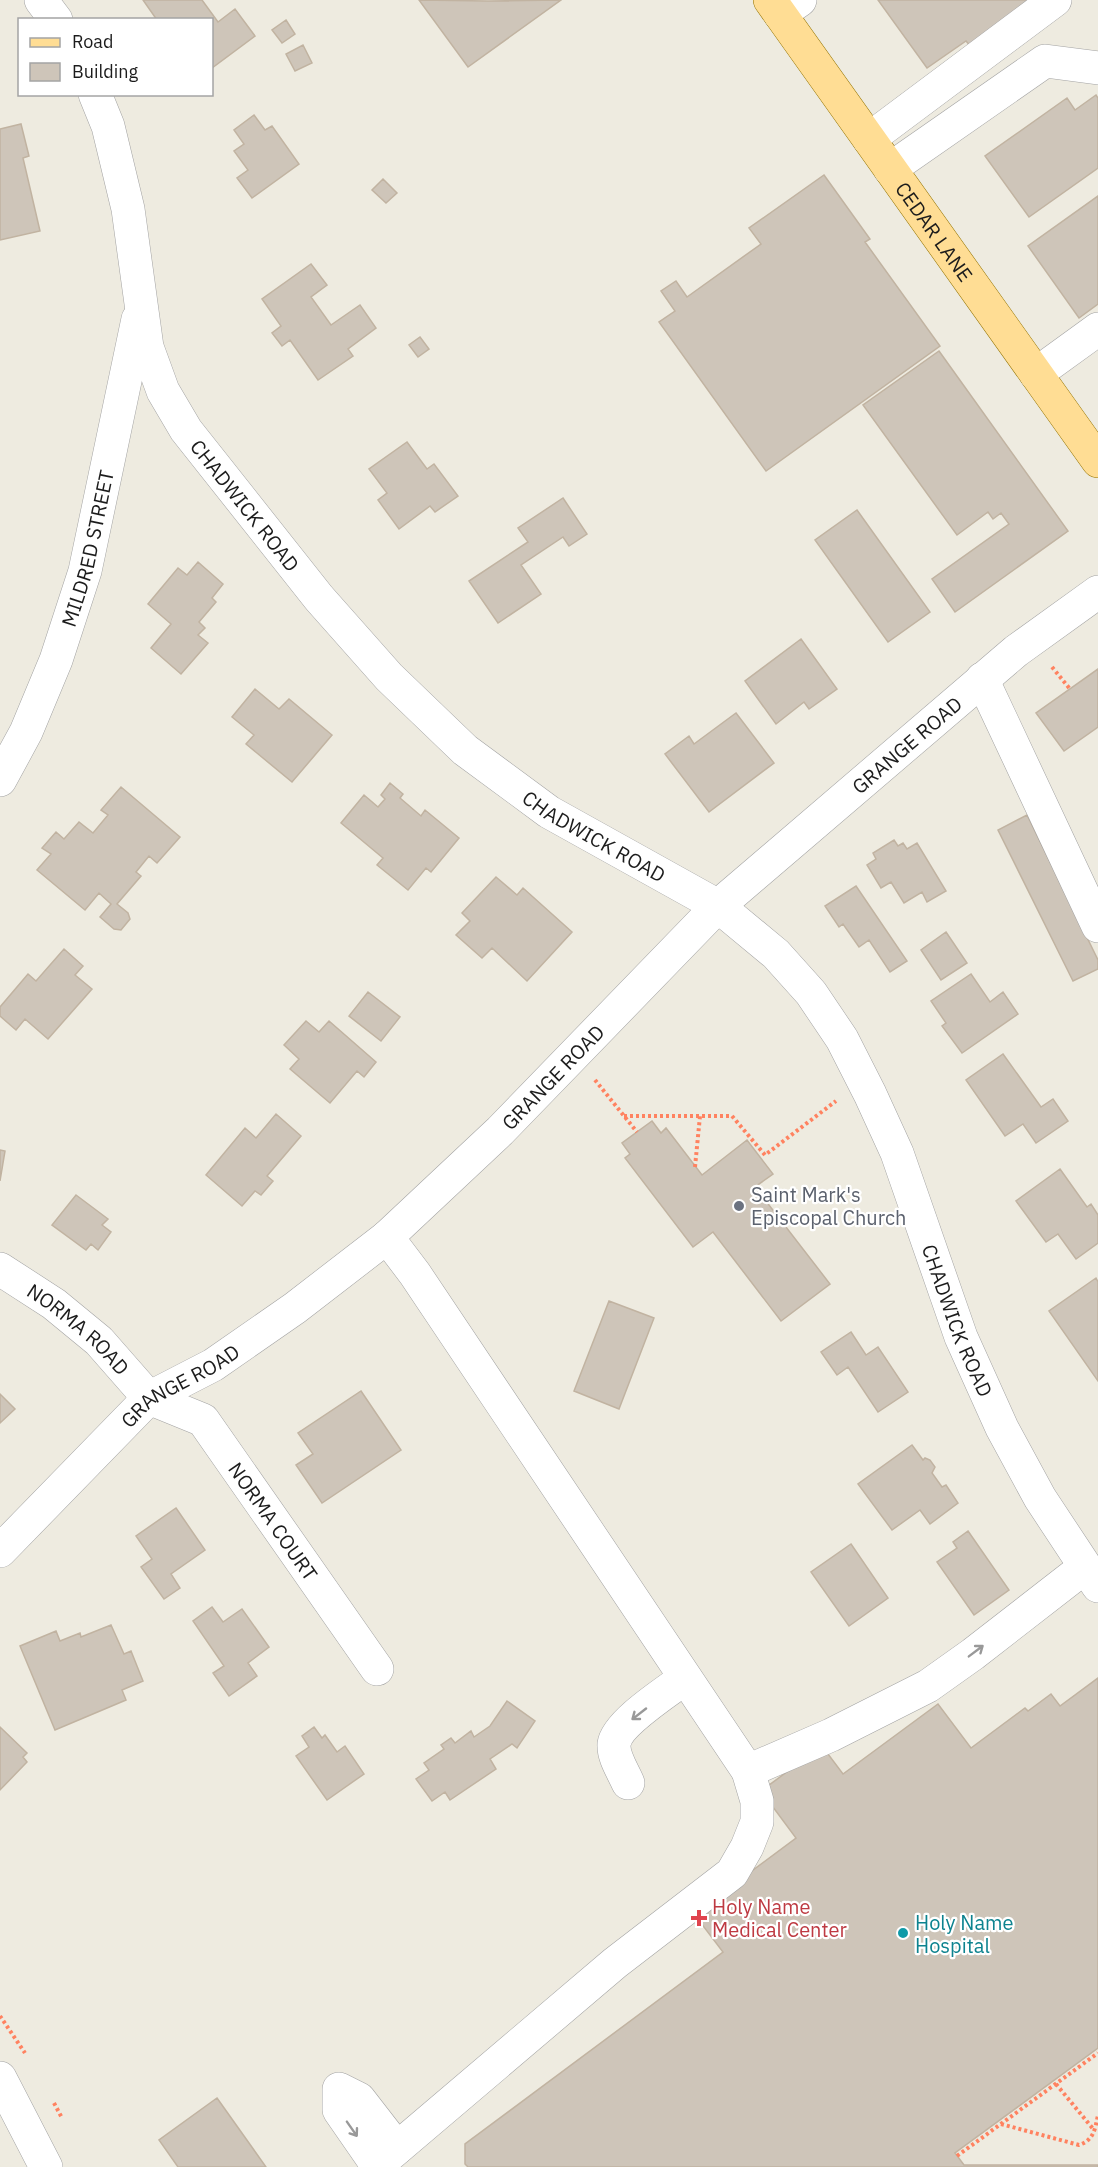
<svg xmlns="http://www.w3.org/2000/svg" width="1098" height="2167" viewBox="0 0 1098 2167" font-family="'IBM Plex Sans',sans-serif">
	<style>
		.building { fill: #cec5b9; stroke: #c1b3a1; stroke-width: 1.5 }
		.lines { fill: none; stroke-linecap: round; stroke-linejoin: round }
		.minor-casing { stroke: #a3a3a3; stroke-width: 34 }
		.major-casing { stroke: #937300; stroke-width: 34 }
		.path { stroke: #ff8260; stroke-width: 4; stroke-dasharray: 3 3; stroke-linecap: butt }
		.minor { stroke: #fff; stroke-width: 33 }
		.major { stroke: #ffdd94; stroke-width: 33 }
		.oneway { stroke: #999 }
		.worship-dot { fill: #6b7280; stroke: #fff; stroke-width: 2 }
		.health-dot { fill: #e0444e; stroke: #fff; stroke-width: 2 }
		.culture-dot { fill: #0f9aa8; stroke: #fff; stroke-width: 2 }
		.labels { text-anchor: middle; dominant-baseline: central; stroke-width: 4.5; stroke-linejoin: round; paint-order: stroke }
		.street-label { font-size: 20px; fill: #1c1c1c; stroke: #fff }
		.worship-label { font-size: 20px; fill: #5b616d; stroke: #fff; text-anchor: start }
		.health-label { font-size: 20px; fill: #be3a42; stroke: #fff; text-anchor: start }
		.culture-label { font-size: 20px; fill: #0d838f; stroke: #fff; text-anchor: start }
	</style>
	<rect width="100%" height="100%" fill="#eeebe0"/>
	<path class="building" d="M143,0H202L218,22L235,9L255,36L212,68V20H157Z
		M419,0L488,1L561,0L468,67Z
		M878,0H1042L973,49L966,41L927,68Z
		M286,20L295,34L282,43L272,30Z
		M303,45L312,63L295,71L286,54Z
		M1096,95L1098,98V168L1029,217L985,156L1067,98L1075,110Z
		M254,115L265,130L272,126L299,164L252,198L237,178L248,170L234,151L244,144L234,130Z
		M21,124L29,156L23,158L40,231L0,240V129Z
		M824,175L870,239L865,242L940,346L766,471L659,322L675,311L661,291L676,281L687,297L761,244L749,228Z
		M383,179L397,193L386,203L372,190Z
		M1098,196V304L1079,318L1028,246Z
		M311,264L327,285L311,297L331,325L360,305L376,328L348,349L353,356L318,380L290,340L282,346L272,333L281,326L262,299Z
		M420,337L429,349L418,357L409,345Z
		M939,351L1068,531L955,612L932,579L1009,524L1001,513L993,519L988,512L957,535L863,405Z
		M407,442L427,469L434,464L458,496L435,512L430,506L399,529L378,500L387,493L369,469Z
		M563,498L587,534L569,546L563,537L521,565L541,594L498,623L469,581L528,542L518,528Z
		M857,510L930,612L888,642L815,540Z
		M198,562L223,584L212,598L216,602L199,622L205,628L198,635L208,643L181,674L151,648L171,624L148,604L178,568L187,575Z
		M801,639L837,689L809,709L804,702L776,724L745,681Z
		M1098,669V727L1064,751L1036,713Z
		M255,689L279,709L289,699L332,735L292,782L246,744L254,735L232,717Z
		M736,713L774,763L709,812L665,754L689,736L694,744Z
		M390,783L403,794L400,798L421,816L425,810L459,838L431,872L426,868L408,890L377,865L383,858L341,823L364,795L378,807L385,799L381,795Z
		M121,787L180,837L157,863L149,856L136,872L141,876L117,904L128,913L130,919L121,930L114,929L100,917L111,904L99,893L85,910L37,870L51,854L42,848L56,832L64,839L79,822L93,833L108,815L101,810Z
		M1027,815L1098,960V969L1073,981L998,830Z
		M894,840L898,846L903,843L907,849L917,843L946,891L927,902L922,892L904,903L891,882L881,888L867,865L876,859L873,853Z
		M496,877L517,895L523,888L572,932L527,981L492,948L482,958L456,935L470,921L462,913Z
		M856,886L907,961L890,972L869,940L859,947L843,924L839,927L825,906Z
		M946,932L967,963L941,980L921,950Z
		M64,949L83,966L75,975L92,989L48,1039L25,1019L16,1030L0,1016V1007L28,974L36,981Z
		M971,974L990,1002L1003,992L1018,1014L962,1053L942,1026L946,1023L931,1001Z
		M368,992L400,1017L381,1041L349,1016Z
		M306,1021L319,1032L329,1021L376,1062L364,1077L357,1071L330,1103L290,1069L299,1059L284,1045Z
		M1003,1054L1041,1107L1053,1099L1068,1121L1036,1143L1023,1124L1005,1136L966,1080Z
		M276,1114L301,1136L267,1176L273,1181L261,1195L255,1191L242,1206L206,1175L245,1128L256,1138Z
		M652,1121L661,1133L666,1128L702,1175L747,1140L773,1174L755,1187L830,1284L781,1321L713,1232L693,1247L625,1158L630,1154L622,1143Z
		M0,1150L5,1151L0,1181Z
		M1060,1169L1087,1207L1091,1204L1098,1215V1243L1076,1259L1058,1234L1046,1242L1016,1201Z
		M76,1195L108,1219L102,1225L111,1232L98,1250L91,1244L86,1250L52,1225Z
		M1096,1278L1098,1282V1381L1049,1311Z
		M609,1301L654,1318L619,1409L574,1391Z
		M851,1332L866,1355L878,1347L908,1392L878,1412L848,1367L837,1375L821,1352Z
		M361,1391L401,1450L322,1503L296,1465L313,1454L298,1433Z
		M0,1394L15,1409L0,1423Z
		M912,1445L923,1460L925,1458L930,1460L935,1467L932,1473L942,1487L946,1485L958,1503L930,1524L920,1510L892,1530L858,1484Z
		M176,1508L205,1550L171,1574L180,1588L164,1599L141,1567L152,1559L136,1536Z
		M968,1531L1009,1590L974,1615L937,1562L957,1548L953,1542Z
		M851,1544L888,1598L849,1626L811,1572Z
		M212,1607L223,1622L242,1609L269,1647L248,1663L257,1676L229,1696L213,1673L224,1666L193,1621Z
		M111,1625L124,1654L131,1651L143,1681L122,1690L126,1700L55,1730L20,1646L56,1631L60,1641L80,1633L81,1637Z
		M1098,1678V2048L955,2153L964,2165H1098V2167H468L465,2164V2144L723,1952L694,1914L796,1838L761,1791L822,1746L843,1774L938,1704L971,1748L1025,1708L1028,1711L1051,1694L1060,1706Z
		M507,1701L535,1721L517,1748L512,1744L490,1759L496,1769L450,1800L445,1792L432,1801L416,1779L429,1770L424,1763L444,1749L441,1745L451,1738L455,1743L471,1731L474,1737L490,1726Z
		M0,1727L27,1753L23,1757L27,1762L0,1790Z
		M314,1727L322,1738L325,1735L337,1752L345,1746L364,1774L327,1800L296,1756L309,1747L302,1736Z
		M217,2098L266,2167H178L159,2140Z"/>
	<g class="lines">
		<g class="minor-casing">
			<g id="minor">
				<path d="M41,0L56,20"/>
				<path d="M780,14L800,0"/>
				<path id="s1" d="M95,94L108,126L128,209L147,347L163,391L186,430L319,598L389,677L465,750L549,812L718,906L776,954L811,993L842,1039L870,1094L897,1153L961,1337L1002,1428L1040,1498L1098,1586"/>
				<path d="M869,139L1055,0"/>
				<path d="M890,169L1045,61L1098,68"/>
				<path d="M1036,374L1098,329"/>
				<path d="M982,679L1098,926"/>
				<path id="s2" d="M0,780L26,732L56,660L85,571L138,319"/>
				<path id="s3" d="M0,1269L54,1304L99,1341L149,1398L203,1420L377,1669"/>
				<path id="s4" d="M0,1551L149,1398L213,1365L295,1308L387,1237L500,1131L718,906L1016,651L1098,592"/>
				<path d="M748,1771L831,1735L928,1686L973,1654L1085,1567"/>
				<path d="M628,1783C623,1771 613,1757 614,1744C617,1723 668,1691 685,1678"/>
				<path d="M0,2078L46,2167"/>
				<path d="M377,2165L339,2110V2089L359,2099L397,2148"/>
				<path d="M375,2167L615,1963L732,1873L747,1847L757,1822V1801L748,1771L415,1274L387,1237"/>
			</g>
		</g>
		<g class="major-casing">
			<g id="major">
				<path id="s5" d="M770,0L1098,461"/>
			</g>
		</g>
		<path class="path" d="M1052,667L1070,689
			M595,1080L637,1132
			M624,1116H732L765,1155L836,1101
			M695,1167L700,1116
			M0,2016L25,2053
			M1056,2084L1094,2130
			M54,2103L62,2118
			M1001,2124L1079,2145C1094,2140 1095,2129 1098,2115
			M957,2156L1098,2053"/>
		<use href="#minor" class="minor"/>
		<use href="#major" class="major"/>
	</g>
	<defs><path id="oneway-shaft" d="M-6 0H5M1.5-3L5.5 0L1.5 3" fill="none" stroke-width="1.6" stroke-linecap="round" stroke-linejoin="round" transform="scale(1.5)"/></defs>
	<g class="oneway">
		<use href="#oneway-shaft" transform="translate(976 1651) rotate(-37)"/>
		<use href="#oneway-shaft" transform="translate(639 1714) rotate(142)"/>
		<use href="#oneway-shaft" transform="translate(352 2129) rotate(55)"/>
	</g>
	<circle class="worship-dot" cx="739" cy="1206" r="6"/>
	<path class="health-dot" d="M696 1909h6v6h6v6h-6v6h-6v-6h-6v-6h6z"/>
	<circle class="culture-dot" cx="903" cy="1933" r="6"/>
	<g class="labels">
		<g class="street-label">
			<text stroke="none"><textPath href="#s5" startOffset="284">CEDAR LANE</textPath></text>
			<text stroke="none"><textPath href="#s1" startOffset="447">CHADWICK ROAD</textPath></text>
			<text stroke="none"><textPath href="#s2" startOffset="249">MILDRED STREET</textPath></text>
			<text stroke="none"><textPath href="#s4" startOffset="1218">GRANGE ROAD</textPath></text>
			<text stroke="none"><textPath href="#s1" startOffset="932">CHADWICK ROAD</textPath></text>
			<text stroke="none"><textPath href="#s4" startOffset="732">GRANGE ROAD</textPath></text>
			<text stroke="none"><textPath href="#s1" startOffset="1562">CHADWICK ROAD</textPath></text>
			<text stroke="none"><textPath href="#s3" startOffset="99">NORMA ROAD</textPath></text>
			<text stroke="none"><textPath href="#s4" startOffset="246">GRANGE ROAD</textPath></text>
			<text stroke="none"><textPath href="#s3" startOffset="380">NORMA COURT</textPath></text>
		</g>
		<g class="worship-label">
			<text x="751" y="1194">Saint Mark's<tspan x="751" dy="23">Episcopal Church</tspan></text>
		</g>
		<g class="health-label">
			<text x="712" y="1906">Holy Name<tspan x="712" dy="23">Medical Center</tspan></text>
		</g>
		<g class="culture-label">
			<text x="915" y="1922">Holy Name<tspan x="915" dy="23">Hospital</tspan></text>
		</g>
	</g>
	<rect x="18" y="18" width="195" height="78" fill="#ffffff" stroke="#a4a4a4" stroke-width="1.5"/>
	<rect x="30" y="38" width="30" height="9" fill="#ffdd94" stroke="#a4a4a4" stroke-width="1.5"/>
	<text x="72" y="48" font-size="18" fill="#1c1c1c">Road</text>
	<rect x="30" y="63" width="30" height="18" fill="#cec5b9" stroke="#a4a4a4" stroke-width="1.5"/>
	<text x="72" y="78" font-size="18" fill="#1c1c1c">Building</text>
</svg>
